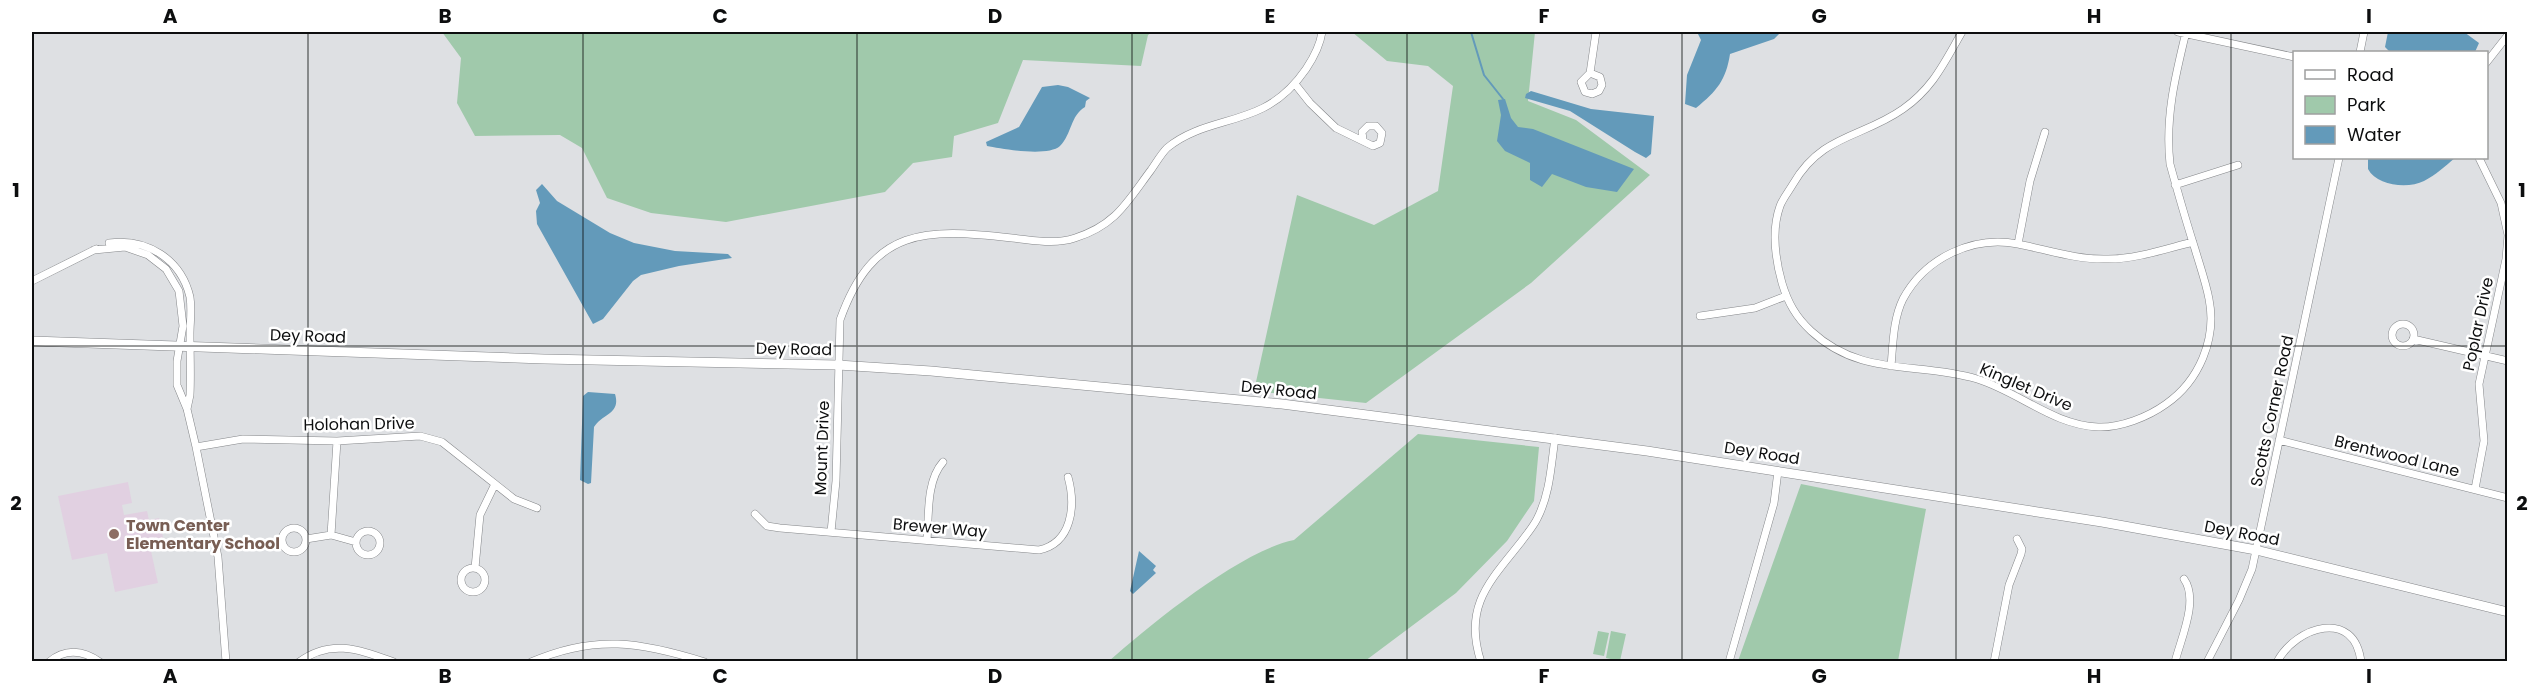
<svg xmlns="http://www.w3.org/2000/svg" width="2539" height="693" viewBox="0 0 2539 693" font-family="Poppins,sans-serif">
	<style>
		.education { fill: #e1d0e1 }
		.green { fill: #a0c9ab }
		.water { fill: #639aba }
		.lines { fill: none; stroke-linecap: round; stroke-linejoin: round }
		.stream { stroke: #639aba; stroke-width: 2 }
		.minor-casing { stroke: #848689; stroke-width: 8 }
		.major-casing { stroke: #848689; stroke-width: 10 }
		.minor { stroke: #fff; stroke-width: 7 }
		.major { stroke: #fff; stroke-width: 9 }
		.grid { fill: none; stroke: #0d0e0f; stroke-width: 1.5; stroke-opacity: 0.55 }
		.education-dot { fill: #8d6e63; stroke: #fff; stroke-width: 2 }
		.labels { text-anchor: middle; dominant-baseline: central; stroke-width: 5; stroke-linejoin: round; paint-order: stroke }
		.street-label { font-size: 16px; fill: #0d0e0f; stroke: #fff }
		.education-label { font-size: 16px; font-weight: bold; fill: #785e54; stroke: #fff; text-anchor: start }
		.neatline { fill: none; stroke: #0d0e0f; stroke-width: 2 }
		.grid-label { font-size: 20px; text-anchor: middle; font-weight: bold; fill: #0d0e0f }
	</style>
	<rect width="100%" height="100%" fill="#dee0e3"/>
	<path class="education" d="M128,482L132,503L122,505L124,515L147,511L149,520L159,518L165,547L151,551L158,583L115,592L107,553L72,560L58,496Z"/>
	<path class="green" d="M442,32H1152L1148,35L1141,66L1023,60L998,123L954,136L952,157L913,163L885,192L726,222L651,213L607,198L582,148L560,135L475,136L457,103L461,58Z
		M1352,32H1535L1528,101L1576,120L1650,175L1531,283L1366,403L1254,391L1297,195L1374,225L1438,191L1453,86L1428,66L1387,61Z
		M1418,434L1539,447L1534,501L1507,541L1456,593L1365,661H1109C1151,624 1240,551 1294,540Z
		M1801,484L1926,509L1898,661H1738Z
		M1598,631L1609,633L1604,656L1593,654Z
		M1611,631L1626,634L1620,661L1606,658Z"/>
	<path class="water" d="M1697,32H1781L1774,39L1730,54C1726,80 1717,91 1696,108L1685,104L1687,75L1701,40Z
		M2388,32H2464L2479,43L2475,52H2390L2385,47Z
		M1058,85L1068,87L1090,98L1086,101L1085,107C1070,116 1072,134 1060,146C1048,157 1002,149 987,146L986,142L1019,127L1042,87Z
		M1531,91L1591,109L1654,116L1651,154L1646,158L1635,152L1570,111L1525,98L1526,94Z
		M1505,99L1511,118L1518,127L1533,129L1634,169L1617,192L1586,187L1552,174L1542,187L1530,180V163L1505,151L1497,141L1501,115L1498,100Z
		M2368,158H2455C2445,166 2436,175 2424,181C2408,189 2377,186 2368,169Z
		M542,184L557,201L610,233L634,243L675,251L728,254L732,258L679,266L641,275L633,281L603,319L593,324L537,224L536,211L540,203L536,190Z
		M588,392L615,394C621,414 603,413 594,427L591,483L588,484L580,480L583,396Z
		M1139,551L1156,566L1153,570L1156,573L1133,594L1130,591Z"/>
	<g class="lines">
		<path class="stream" d="M1471,32L1484,75L1503,99"/>
		<g class="minor-casing">
			<path id="minor" d="M1962,32C1944,63 1933,88 1903,109C1862,138 1822,134 1793,184C1789,191 1783,198 1780,206C1771,231 1775,258 1782,283C1788,303 1796,317 1811,331C1862,378 1917,361 1977,379C2019,392 2053,425 2098,427C2120,428 2148,417 2166,404C2199,381 2217,339 2209,299C2206,283 2200,266 2195,249C2186,221 2178,193 2170,164C2165,118 2175,77 2186,32
				M2178,32L2294,57
				M2360,52L2364,32
				M2486,63L2508,35
				M1590,73L1600,77L1602,85L1599,91L1592,94L1585,92L1581,82L1590,73L1596,32
				M1295,84L1310,103L1336,128L1373,146L1380,143L1382,133L1376,126H1368L1362,132L1363,140
				M2479,158L2501,203L2508,235
				M2175,185L2238,165
				M109,243C147,238 181,259 190,297C192,310 190,322 190,334C190,355 191,375 190,395L187,409
				M2018,244L2030,181L2045,132
				M94,250L125,247L148,255L166,269L179,291L183,326L177,361V385L187,409L196,447L218,557L226,662
				M32,281L96,249
				M1700,316L1755,308L1786,296
				M2392 335a11 11 0 1 1 22 0a11 11 0 1 1-22 0Z
				M2413,339L2508,361
				M1891,366C1893,345 1893,319 1903,299C1925,258 1973,235 2018,244C2048,250 2077,260 2108,259C2136,259 2165,249 2193,242
				M2279,440L2508,498
				M196,447L243,439L337,441L420,436L442,442L514,499L537,508
				M2475,489L2484,441L2479,384L2506,259L2508,235
				M755,514L767,526L780,528L1039,550C1072,543 1076,506 1068,477
				M282 540a12 12 0 1 1 24 0a12 12 0 1 1-24 0Z
				M356 543a12 12 0 1 1 24 0a12 12 0 1 1-24 0Z
				M831,532L836,481L840,320C873,227 925,228 1012,238C1033,240 1054,245 1075,238C1116,225 1127,202 1151,170C1156,163 1161,154 1167,148C1196,124 1231,124 1263,108C1281,99 1295,85 1306,69C1314,57 1320,46 1322,32
				M331,535L337,441
				M306,539L331,535L356,542
				M927,540C929,516 926,481 943,462
				M475,568L480,515L495,484
				M461 580a12 12 0 1 1 24 0a12 12 0 1 1-24 0Z
				M49,662C65,648 83,650 100,662
				M299,662C331,638 360,650 394,662
				M531,662C595,634 641,642 705,662
				M1481,662C1463,607 1489,582 1521,542C1526,535 1533,527 1537,519C1550,494 1551,466 1555,438
				M1729,662L1774,503L1778,471
				M1994,662L2009,585L2021,554L2022,549L2017,539
				M2175,662C2181,638 2199,600 2184,579
				M2207,662L2239,600L2252,569L2339,158
				M2277,662C2296,626 2355,608 2361,662"/>
		</g>
		<g class="major-casing">
			<path id="major" d="M32,341L544,359L838,365L931,371L1282,404L1647,451L2102,522L2256,550L2508,612"/>
		</g>
		<use href="#minor" class="minor"/>
		<use href="#major" class="major"/>
	</g>
	<path class="grid" d="M308,32V662M583,32V662M857,32V662M1132,32V662M1407,32V662M1682,32V662M1956,32V662M2231,32V662M32,346H2508"/>
	<circle class="education-dot" cx="114" cy="534" r="6"/>
	<g class="labels">
		<g class="street-label">
			<text transform="translate(2478 324) rotate(-78)">Poplar Drive</text>
			<text transform="translate(308 336) rotate(2)">Dey Road</text>
			<text transform="translate(794 349) rotate(1)">Dey Road</text>
			<text transform="translate(2026 387) rotate(23)">Kinglet Drive</text>
			<text transform="translate(1279 390) rotate(6)">Dey Road</text>
			<text transform="translate(2272 411) rotate(-78)">Scotts Corner Road</text>
			<text transform="translate(359 424) rotate(-1)">Holohan Drive</text>
			<text transform="translate(822 448) rotate(-88)">Mount Drive</text>
			<text transform="translate(1762 453) rotate(9)">Dey Road</text>
			<text transform="translate(2397 456) rotate(14)">Brentwood Lane</text>
			<text transform="translate(940 528) rotate(5)">Brewer Way</text>
			<text transform="translate(2242 533) rotate(11)">Dey Road</text>
		</g>
		<g class="education-label">
			<text x="126" y="525">Town Center<tspan x="126" dy="18">Elementary School</tspan></text>
		</g>
	</g>
	<rect width="2539" height="693" fill="none" stroke="#ffffff" stroke-width="66"/>
	<rect x="2293" y="51" width="195" height="108" fill="#ffffff" stroke="#9e9f9f" stroke-width="1.5"/>
	<rect x="2305" y="70" width="30" height="9" fill="#ffffff" stroke="#9e9f9f" stroke-width="1.5"/>
	<text x="2347" y="81" font-size="18" fill="#0d0e0f">Road</text>
	<rect x="2305" y="96" width="30" height="18" fill="#a0c9ab" stroke="#9e9f9f" stroke-width="1.5"/>
	<text x="2347" y="111" font-size="18" fill="#0d0e0f">Park</text>
	<rect x="2305" y="126" width="30" height="18" fill="#639aba" stroke="#9e9f9f" stroke-width="1.5"/>
	<text x="2347" y="141" font-size="18" fill="#0d0e0f">Water</text>
	<rect x="33" y="33" width="2473" height="627" class="neatline"/>
	<g class="grid-label">
		<text x="170" y="23">A</text>
		<text x="445" y="23">B</text>
		<text x="720" y="23">C</text>
		<text x="995" y="23">D</text>
		<text x="1270" y="23">E</text>
		<text x="1544" y="23">F</text>
		<text x="1819" y="23">G</text>
		<text x="2094" y="23">H</text>
		<text x="2369" y="23">I</text>
		<text x="16" y="197">1</text>
		<text x="2522" y="197">1</text>
		<text x="16" y="510">2</text>
		<text x="2522" y="510">2</text>
		<text x="170" y="683">A</text>
		<text x="445" y="683">B</text>
		<text x="720" y="683">C</text>
		<text x="995" y="683">D</text>
		<text x="1270" y="683">E</text>
		<text x="1544" y="683">F</text>
		<text x="1819" y="683">G</text>
		<text x="2094" y="683">H</text>
		<text x="2369" y="683">I</text>
	</g>
</svg>
